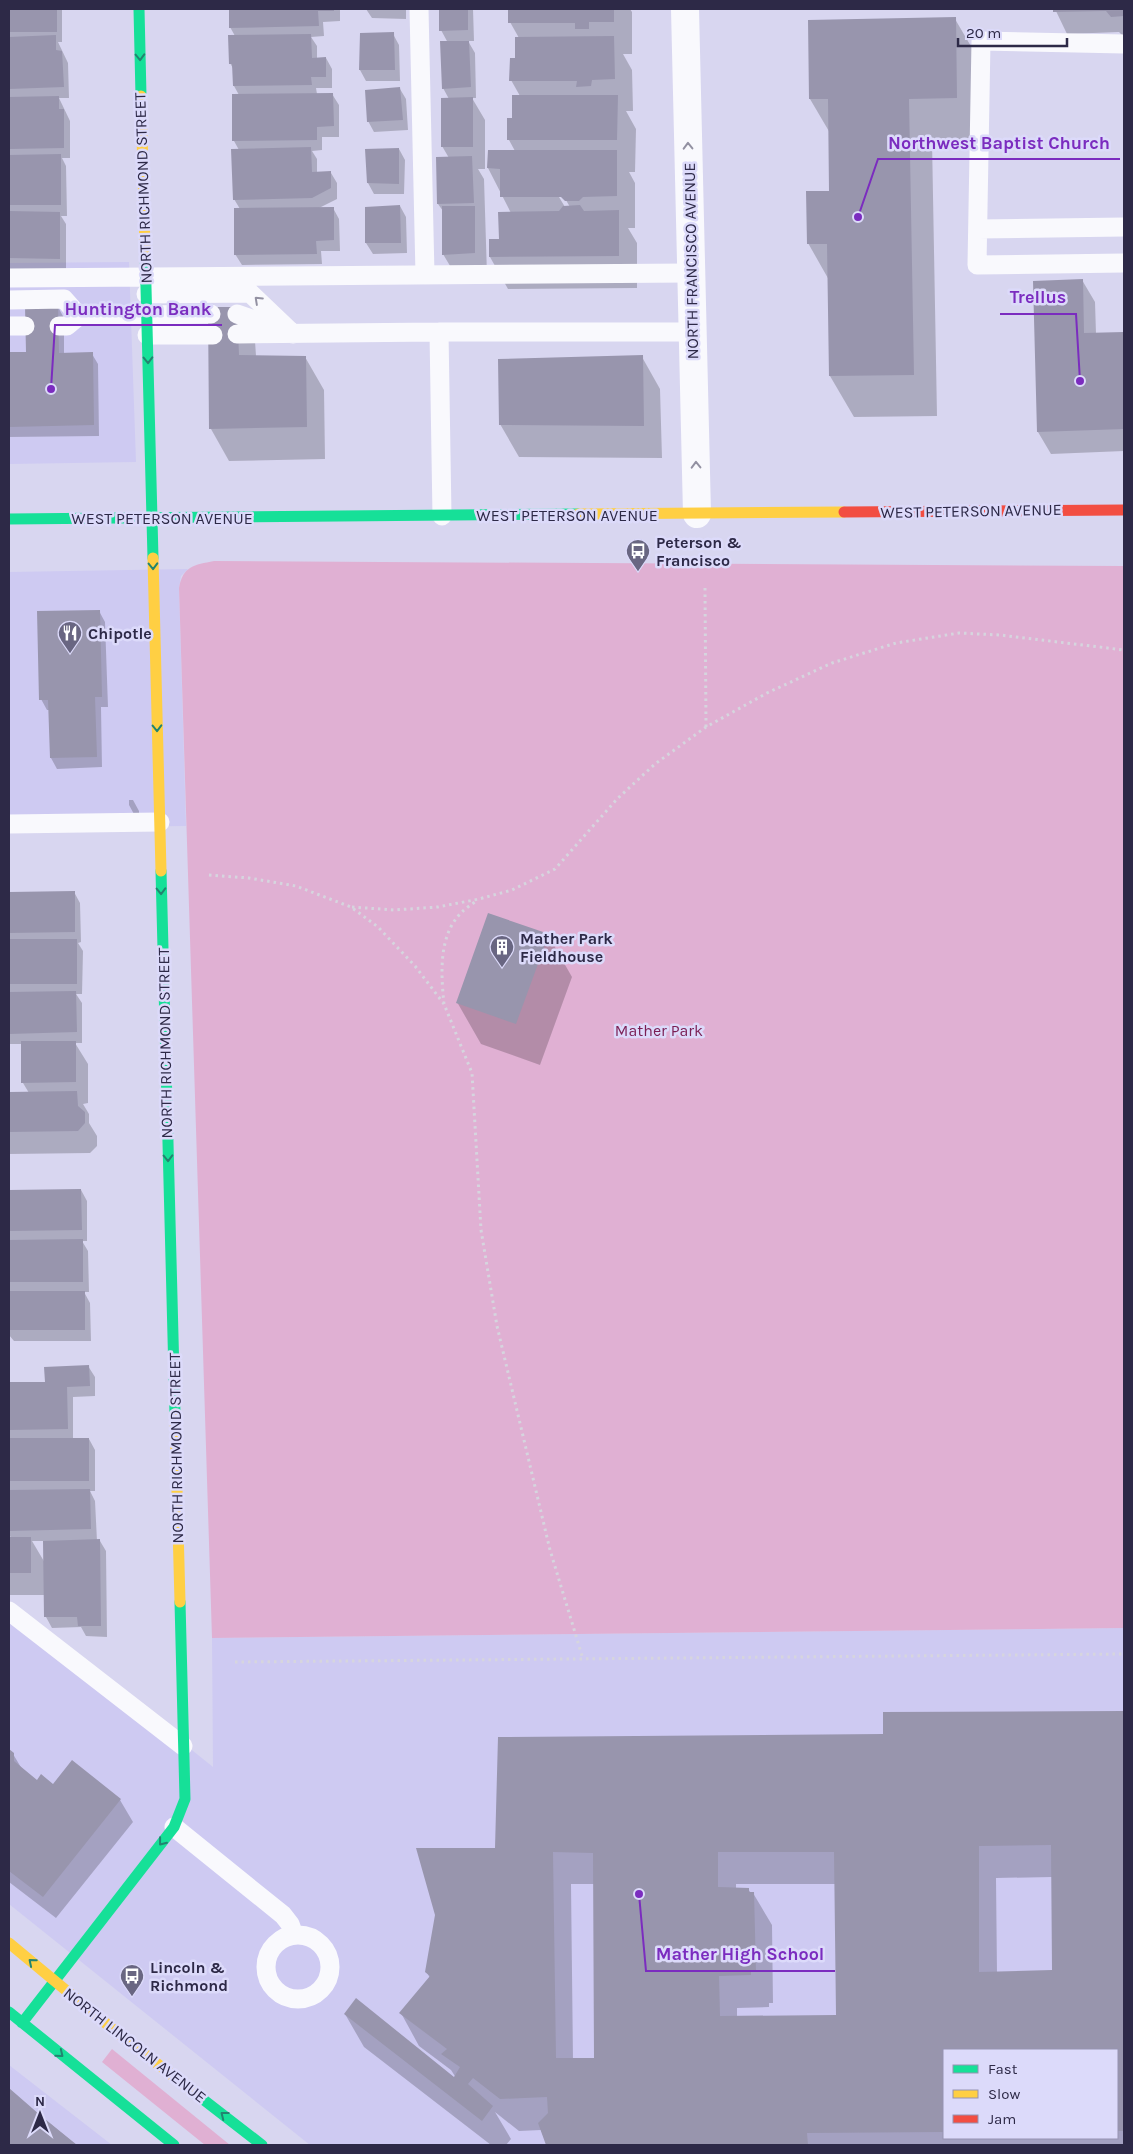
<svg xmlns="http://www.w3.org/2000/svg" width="1133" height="2154" viewBox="0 0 1133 2154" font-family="Karla,sans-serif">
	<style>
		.built { fill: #cecaf2; fill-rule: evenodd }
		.green { fill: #e0b0d3 }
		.shadow { fill: #0003; fill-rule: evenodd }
		.building { fill: #9895ad; fill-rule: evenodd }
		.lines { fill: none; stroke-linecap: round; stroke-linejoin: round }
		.path { stroke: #d6d5de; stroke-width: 3; stroke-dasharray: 2.5 4; stroke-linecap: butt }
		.lane { stroke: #f9f9fd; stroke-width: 19 }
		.street { stroke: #f9f9fd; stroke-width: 28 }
		.fast { stroke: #16e098; stroke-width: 11 }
		.slow { stroke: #ffcf43; stroke-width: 11 }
		.jam { stroke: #f24e42; stroke-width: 11 }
		.oneway { stroke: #228470 }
		.oneway2 { stroke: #9391a2 }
		.labels { text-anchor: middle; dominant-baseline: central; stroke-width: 5; stroke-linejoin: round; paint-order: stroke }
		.street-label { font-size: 16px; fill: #2d2947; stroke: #dcdafa }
		.poi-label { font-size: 16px; font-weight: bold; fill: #2d2947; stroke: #dcdafa; text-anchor: start }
		.park-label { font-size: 16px; fill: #7a1e54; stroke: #dcdafa }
		.leader { fill: none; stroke: #7b2cbf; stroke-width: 2 }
		.callout-dot { fill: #7b2cbf; stroke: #dcdafa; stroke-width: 2 }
		.callout-label { font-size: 18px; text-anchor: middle; font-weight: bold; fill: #7b2cbf; stroke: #dcdafa; stroke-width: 5; stroke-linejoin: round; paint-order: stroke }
	</style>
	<rect width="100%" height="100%" fill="#d8d6f0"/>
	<path class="built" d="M129,262L136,462L9,464V263Z
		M188,569L181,576L179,588L186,826L9,828V572Z
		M9,1603L213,1767L212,1638L1124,1628V2145H310L9,1904ZM944,2050H1117V2138H944Z
		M9,2065L112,2145H9Z"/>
	<path class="green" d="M214,561L1124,566V1628L212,1638L179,588C183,566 194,565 214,561Z
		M112,2049L230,2145H205L102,2062Z"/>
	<path class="shadow" d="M9,9H62V42H58L68,63L69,98H59L70,121V158H62L66,166L67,216H61L66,224V269H9Z
		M230,9H340V21L323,22L324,36L311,37L317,46V59L326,58L332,69V88H316L317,94H332L339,105V137H322V150L312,151L317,159V173H331L337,183V199L319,208H333L339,219L340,251H321L322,264L242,265L235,254L240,209L234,199L239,150L234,141L239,95L234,86V70L230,63L235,36L230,27Z
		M366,9H406V19L372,18Z
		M440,9H473L474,41H468L475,53L476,98H472L485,120V169H478L484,179L487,275L456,276L443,254V211L438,204L449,158L442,146L449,99L443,88L448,43L441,30Z
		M510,9H630L632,12V54H623L632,70L633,111H626L636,129L635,172H629L635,183V228H628L637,243V288L508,289L490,257L501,240L511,213L488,168L515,151L509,140L520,96L511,80L519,38L510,22ZM556,192L563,195L570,207H565Z
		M1055,9H1124V37L1119,32L1067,34Z
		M955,19L979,60L980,139L932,140L937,416L854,417L830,376L829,280L808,243L831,192L830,133L810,99L809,22Z
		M361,34H393L399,45L400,81H366L360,70Z
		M400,89L406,99L408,130L374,132L368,121Z
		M399,149L405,160L404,194H374L368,183Z
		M400,206L406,217L407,253L373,254L366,243Z
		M1082,280L1095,302L1096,334L1124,333V451L1051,454L1038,432Z
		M58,307L64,318V354H92L98,364L99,436L9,437V353H27Z
		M236,308L255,341L256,356L305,357L324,390L325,459L229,461L211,429Z
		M642,357L660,389L662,458L519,457L500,424Z
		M99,611L105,622L108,707H101L102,767L57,769L51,758L50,710H47L41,699Z
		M129,800H133L139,811V816H135L129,805Z
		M74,892L80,903L81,942L78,943L83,951L82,994H76L82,1003V1043H75L88,1064V1103L83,1104L89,1114V1123L97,1136V1146L90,1153L9,1154V1093H29L23,1083L22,1044H9V893Z
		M548,935L572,977L540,1065L481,1044L457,1002Z
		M81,1190L87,1201V1241H82L88,1251L89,1292H84L90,1303L91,1341H14L9,1335V1192Z
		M88,1366L95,1377V1396L73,1397V1439H89L95,1450V1491H90L95,1501L97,1541H100L106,1551L107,1637L86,1636L81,1627L52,1628L46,1617L45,1595H9V1538H11L9,1534V1384H47ZM32,1541H44L45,1563Z
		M1124,1712V2145H547L541,2130L519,2131L495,2112L511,2139L506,2145H491L364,2047L345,2014L458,2081L451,2070L419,2046L401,2013L430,1978L426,1971L497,1849L884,1736V1713ZM1052,1877L1054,1972L997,1973L996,1878ZM571,1884H594L595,2060H573ZM736,1884H836L837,2016L737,2017V2008L769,2007V2003H773L772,1925L753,1893H751L748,1889H736ZM944,2050H1117V2138H944Z
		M9,1750L13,1754L22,1769L37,1781L120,1800L133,1822L56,1918L9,1882Z
		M9,2090L76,2145H9Z"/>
	<path class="building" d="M9,9H57V32H9Z
		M229,9H334V11H318L319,26L229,28Z
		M439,9H468V30L439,31Z
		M508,9H614V22H589V29H575V23H508Z
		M1053,9H1124V16L1111,17L1106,11L1053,12Z
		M956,17L957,98L909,99L914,375L829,376L827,244H807L806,191H829L828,99H809L808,20Z
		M394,32L395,70H359L360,33Z
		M311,34L312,58L326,57V77H311L312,85L233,86L232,64H229L228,35Z
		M56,35V50L62,51L64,87L9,89V37Z
		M614,36L615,79L592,80L591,86L576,87L577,81H509L510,58H515V37Z
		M440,41H469L471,87L442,89Z
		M400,87L403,120L367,122L365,90Z
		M333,93L334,126L317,127V140L232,141V94Z
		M512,95H618L617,140H507V118H512Z
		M59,96V109H64V148L9,149V97Z
		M473,97V147H441V98Z
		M311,147L312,172L331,171V188L312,198L233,200L231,149Z
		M399,148V184L367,183L365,149Z
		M488,150H617V196L583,197L579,201H565L561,197H500V169L487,168Z
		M61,154V205H9V155Z
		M472,156L474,203L437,204L436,157Z
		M400,205L401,243H365V207Z
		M580,205L584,211L619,210V256L489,257V239H499L498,212L559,211L563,206Z
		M442,206H475V253L442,255Z
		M334,207V240L316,241L317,254L234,255V208Z
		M9,211L60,212V259L9,258Z
		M1083,279L1084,333L1124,332V429L1037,432L1033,281Z
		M25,306H58L59,353L93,352L94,425L9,427V352H26Z
		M208,307H237L239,355L306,356L307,427L209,429Z
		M643,355L644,426L499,425L498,359Z
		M100,610L102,697H95L97,757L50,758L48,700H39L37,611Z
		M75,891V932L9,933V892Z
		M488,913L549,934L516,1024L456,1003Z
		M9,939H77V984H9Z
		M76,991L77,1032L9,1034V992Z
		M21,1041H76V1082L21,1083Z
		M77,1091L78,1106L85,1112V1123L78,1131L9,1132V1092Z
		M81,1189L82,1230L9,1231V1190Z
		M83,1239V1282H9V1240Z
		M9,1291H85V1330H9Z
		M89,1365L90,1386L67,1387L68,1429L9,1430V1382H45L44,1367Z
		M9,1438H89V1481H9Z
		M90,1489L91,1529L9,1531V1490Z
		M9,1537H31V1573H9Z
		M100,1539L101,1626H78L77,1617H44L43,1541Z
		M1124,1711V2131H1117V2050H944V2132L807,2133L808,2145H546L538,2123L548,2113L547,2097L500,2099L473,2078L468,2084L493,2106L482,2121L344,2014L356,1998L454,2077L460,2067L441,2054L447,2049L399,2013L430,1976L425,1972L435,1915L416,1848H495L498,1737L883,1734V1712ZM1051,1845L1052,1970L979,1972V1846ZM553,1852L593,1853L594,2058H556ZM718,1852H834L836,2015L720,2016L719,1976L751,1975V1972H756L754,1892H749V1888L718,1887Z
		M9,1749L14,1753V1761L37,1780L41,1774L53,1784L72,1760L121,1799L43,1897L9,1871Z
		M9,2088L40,2115L77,2145H9Z"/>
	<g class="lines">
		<path class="path" d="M705,588L706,727
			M209,875L249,878L296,886L351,907L378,927L415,966L444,1004L472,1073L481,1230L497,1326L550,1550L583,1659
			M352,907L394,910L438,907L479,899L512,890L555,869L617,799L655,764L706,727L767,693L832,663L896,643L959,633L1000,635L1124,650
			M444,1004C441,974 438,935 462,912C466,908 472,904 478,900
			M235,1662L1124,1654"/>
		<path class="lane" d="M419,9L425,275
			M1124,44L981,41L977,265L1124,263
			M978,229L1124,227
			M9,278L691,273
			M146,294L250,293L293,334
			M9,300L64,299L79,316L211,314
			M237,314L280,329
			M9,326H25
			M59,326H67L79,316
			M237,334L439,332
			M147,335H213
			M442,516L439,332H693
			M9,824L160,822
			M9,1611L183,1746
			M174,1827L283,1915L290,1924L294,1935
			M266 1967a32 32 0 1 1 64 0a32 32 0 1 1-64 0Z"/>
		<path class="street" d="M685,9L697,514"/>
		<path class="fast" d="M139,9L141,96
			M145,249L153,558
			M9,519L578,514
			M161,871L175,1414
			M9,2012L174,2145
			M22,2023L174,1827L185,1799L180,1602
			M191,2090L262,2145"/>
		<path class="slow" d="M141,96L145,249
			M578,514L844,512
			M153,558L161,871
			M175,1414L180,1602
			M9,1943L109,2026L191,2090"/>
		<path class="jam" d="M844,512L1124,510"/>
	</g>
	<defs><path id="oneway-chevron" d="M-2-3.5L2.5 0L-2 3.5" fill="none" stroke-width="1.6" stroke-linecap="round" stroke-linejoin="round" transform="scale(1.25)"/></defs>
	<g class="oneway">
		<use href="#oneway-chevron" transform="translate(140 57) rotate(88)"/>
		<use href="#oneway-chevron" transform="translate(148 360) rotate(89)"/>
		<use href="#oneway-chevron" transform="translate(153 566) rotate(89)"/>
		<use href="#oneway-chevron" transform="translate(157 728) rotate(89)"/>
		<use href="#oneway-chevron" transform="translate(161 891) rotate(89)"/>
		<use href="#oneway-chevron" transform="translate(168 1158) rotate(89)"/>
		<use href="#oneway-chevron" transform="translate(162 1842) rotate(128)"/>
		<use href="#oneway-chevron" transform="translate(32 1962) rotate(-140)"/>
		<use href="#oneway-chevron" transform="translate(60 2054) rotate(39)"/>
		<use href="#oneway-chevron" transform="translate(224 2115) rotate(-142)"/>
	</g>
	<g class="oneway2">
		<use href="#oneway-chevron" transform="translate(688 146) rotate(-91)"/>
		<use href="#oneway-chevron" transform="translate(258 300) rotate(-137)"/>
		<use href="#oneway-chevron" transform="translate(696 465) rotate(-91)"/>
	</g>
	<defs>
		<g id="bus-pin" transform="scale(1.25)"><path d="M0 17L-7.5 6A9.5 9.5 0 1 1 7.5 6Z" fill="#696682" stroke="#dcdafa"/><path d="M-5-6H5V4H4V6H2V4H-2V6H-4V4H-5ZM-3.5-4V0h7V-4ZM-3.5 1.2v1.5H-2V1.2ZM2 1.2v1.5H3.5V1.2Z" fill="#fff"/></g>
		<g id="restaurant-pin" transform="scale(1.25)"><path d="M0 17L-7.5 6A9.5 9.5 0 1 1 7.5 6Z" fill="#696682" stroke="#dcdafa"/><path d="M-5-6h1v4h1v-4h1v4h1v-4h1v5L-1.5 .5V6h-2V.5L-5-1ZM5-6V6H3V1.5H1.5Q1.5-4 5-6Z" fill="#fff"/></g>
		<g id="building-pin" transform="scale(1.25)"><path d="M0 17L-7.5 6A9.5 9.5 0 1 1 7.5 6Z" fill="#696682" stroke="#dcdafa"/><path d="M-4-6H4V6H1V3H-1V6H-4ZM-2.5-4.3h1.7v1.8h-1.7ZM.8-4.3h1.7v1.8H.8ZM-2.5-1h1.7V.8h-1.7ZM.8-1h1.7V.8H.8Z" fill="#fff"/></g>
	</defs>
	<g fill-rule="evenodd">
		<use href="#bus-pin" x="638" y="551"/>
		<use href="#restaurant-pin" x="70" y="633"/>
		<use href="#building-pin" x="502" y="947"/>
		<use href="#bus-pin" x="132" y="1976"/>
	</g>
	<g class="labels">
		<g class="street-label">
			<text transform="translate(143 188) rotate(-92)">NORTH RICHMOND STREET</text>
			<text transform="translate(691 261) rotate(-91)">NORTH FRANCISCO AVENUE</text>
			<text transform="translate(971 511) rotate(-1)">WEST PETERSON AVENUE</text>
			<text x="567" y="515">WEST PETERSON AVENUE</text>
			<text x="162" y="518">WEST PETERSON AVENUE</text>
			<text transform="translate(165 1043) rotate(-91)">NORTH RICHMOND STREET</text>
			<text transform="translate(176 1448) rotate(-91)">NORTH RICHMOND STREET</text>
			<text transform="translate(135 2045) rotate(38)">NORTH LINCOLN AVENUE</text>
		</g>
		<g class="poi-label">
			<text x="656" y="542">Peterson &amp;<tspan x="656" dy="18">Francisco</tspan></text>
			<text x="88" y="633">Chipotle</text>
			<text x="520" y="938">Mather Park<tspan x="520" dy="18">Fieldhouse</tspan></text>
			<text x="150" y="1967">Lincoln &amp;<tspan x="150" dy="18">Richmond</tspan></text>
		</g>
		<g class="park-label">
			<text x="659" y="1030">Mather Park</text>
		</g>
	</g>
	<path class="leader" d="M858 217L878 159H1120M1080 381L1076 314H1000M51 389L55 325H222M639 1894L646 1971H835"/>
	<g class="callout-dot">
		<circle cx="858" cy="217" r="5"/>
		<circle cx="1080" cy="381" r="5"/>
		<circle cx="51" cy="389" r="5"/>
		<circle cx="639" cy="1894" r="5"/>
	</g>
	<g class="callout-label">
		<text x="999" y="149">Northwest Baptist Church</text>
		<text x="1038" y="303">Trellus</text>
		<text x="138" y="315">Huntington Bank</text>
		<text x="740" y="1960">Mather High School</text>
	</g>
	<rect width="1133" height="2154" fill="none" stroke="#2d2947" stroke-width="20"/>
	<rect x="943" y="2049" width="175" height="90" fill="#dcdafa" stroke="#9693b2"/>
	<rect x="953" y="2065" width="25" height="8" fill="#16e098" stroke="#9693b2"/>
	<text x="988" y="2074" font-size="15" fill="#2d2947">Fast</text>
	<rect x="953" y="2090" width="25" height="8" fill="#ffcf43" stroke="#9693b2"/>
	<text x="988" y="2099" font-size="15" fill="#2d2947">Slow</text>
	<rect x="953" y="2115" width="25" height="8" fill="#f24e42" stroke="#9693b2"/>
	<text x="988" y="2124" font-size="15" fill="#2d2947">Jam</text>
	<g transform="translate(40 2114)" stroke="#dcdafa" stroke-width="4" paint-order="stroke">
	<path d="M0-4L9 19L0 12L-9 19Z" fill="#2d2947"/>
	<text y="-8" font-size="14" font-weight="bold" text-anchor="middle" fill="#2d2947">N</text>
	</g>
	<path d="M958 38v8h109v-8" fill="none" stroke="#2d2947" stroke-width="2.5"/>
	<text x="966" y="38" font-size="15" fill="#2d2947" stroke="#dcdafa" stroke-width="4" paint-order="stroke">20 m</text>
</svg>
